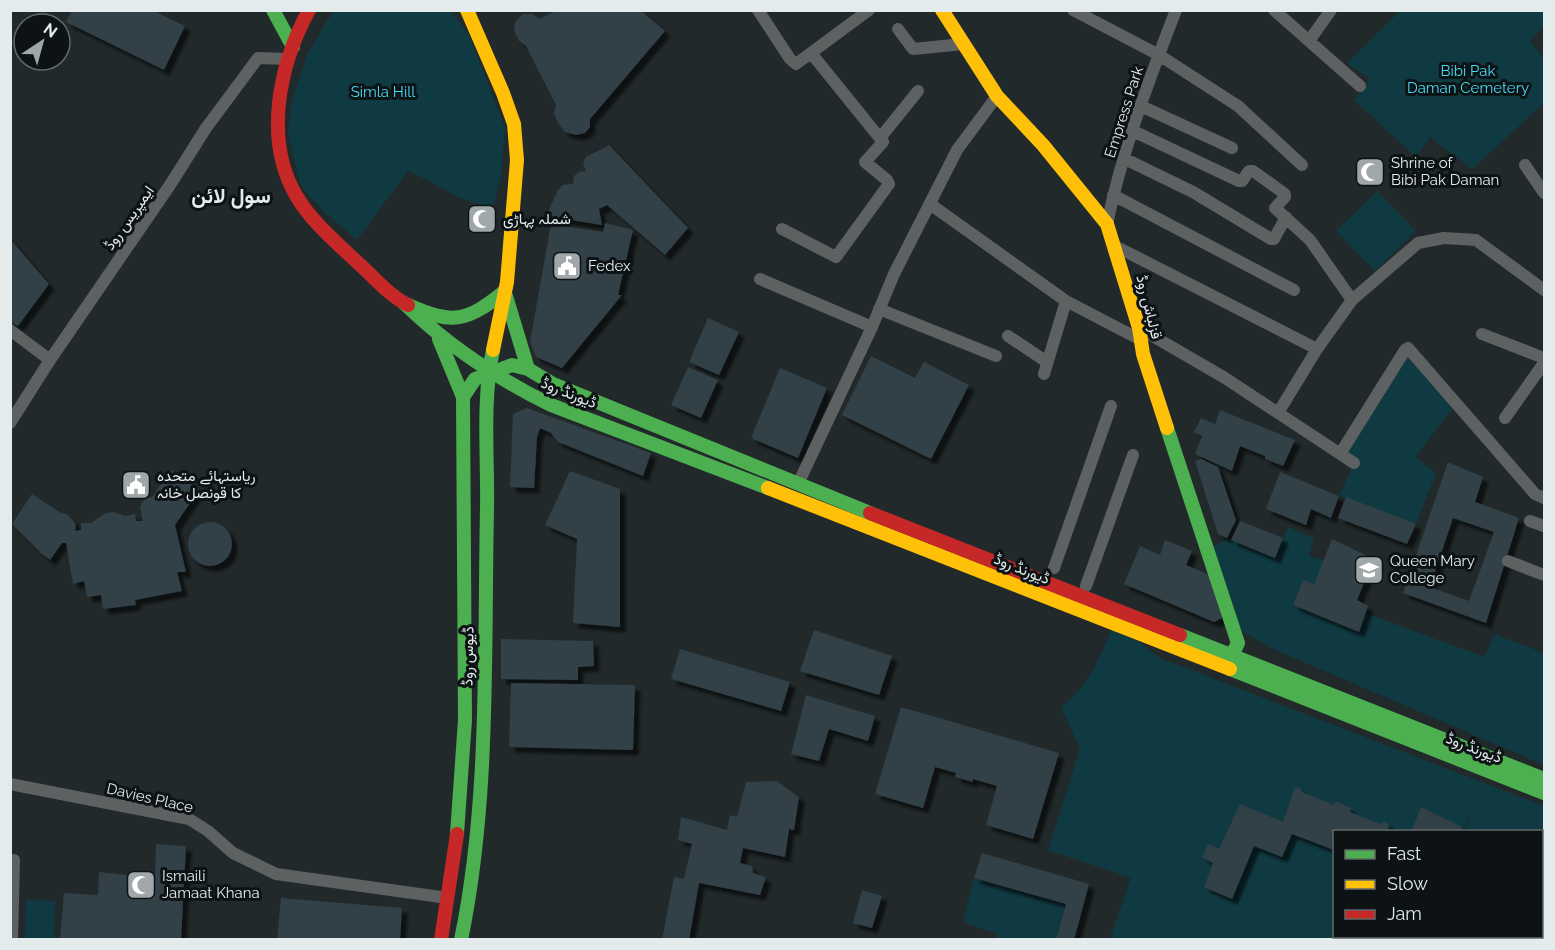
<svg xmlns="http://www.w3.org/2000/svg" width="1555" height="950" viewBox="0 0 1555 950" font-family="Raleway,Vazirmatn,sans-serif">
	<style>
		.green { fill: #103a42 }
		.building { fill: #314046; fill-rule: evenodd; filter: url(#shadow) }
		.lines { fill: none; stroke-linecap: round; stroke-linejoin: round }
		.street { stroke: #5e6161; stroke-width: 12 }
		.fast { stroke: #4caf50; stroke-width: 14 }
		.slow { stroke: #ffc107; stroke-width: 14 }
		.jam { stroke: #c62828; stroke-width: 14 }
		.labels { text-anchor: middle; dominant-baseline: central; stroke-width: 6; stroke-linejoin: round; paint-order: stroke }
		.park-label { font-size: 15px; fill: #48dbf5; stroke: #0d1314 }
		.street-label { font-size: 15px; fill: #e3ebed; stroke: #0d1314 }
		.poi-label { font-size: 15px; fill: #e3ebed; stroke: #0d1314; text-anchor: start }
		.district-label { font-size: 21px; font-weight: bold; fill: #e3ebed; stroke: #0d1314 }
	</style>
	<defs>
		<filter id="shadow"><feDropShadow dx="5.5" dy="5.5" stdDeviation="1.5" flood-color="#0009"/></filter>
	</defs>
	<rect width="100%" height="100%" fill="#22292a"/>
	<path class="green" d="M335,10L451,11L469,35L505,128L501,177L493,206C467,207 433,181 408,171L357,240L326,214L301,186L288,135L291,103L307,55L326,22Z
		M1400,11H1544V26L1530,41L1544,58V103L1472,169L1430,137L1416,157L1354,100L1370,79L1347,63Z
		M1377,191L1416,231L1375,271L1336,231Z
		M1405,350L1456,404L1415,457L1436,473L1416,524L1339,496L1354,464L1340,454Z
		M1288,527L1314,538L1309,556L1324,560L1314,584L1303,581L1293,605L1358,632L1365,613L1485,657L1494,634L1544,653V765L1273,649L1231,625L1207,551L1227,538L1275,557Z
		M1114,623L1160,658L1544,806V895L1542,901V832L1465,831L1475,805L1463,831L1334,832V936L1422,937L1421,939H1110L1131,878L1048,850L1080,749L1061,707C1090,685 1101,655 1114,623Z
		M974,878L1066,904L1056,939H996L998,934L963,922Z
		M26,900L55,901L54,939H25Z
		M1424,937V936L1522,937L1520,940L1423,939Z"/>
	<path class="building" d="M72,10H152L185,26L164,70L66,22Z
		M557,10H640L665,31L590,119V127L585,133L576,135L565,132L558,123L554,113L556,105L526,46L519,41L514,31L515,22L523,14H532L540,19Z
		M609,145L688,228L665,255L607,205L599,209L602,225L546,216L558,190L563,185L573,184L574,176L579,172L586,171L583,163L586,157Z
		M605,223L633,230L618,295H622L562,368L536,357L530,342L551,224L603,232Z
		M10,239L49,284L18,326L10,321Z
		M708,318L739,332L719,375L689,362Z
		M871,356L915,378L924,362L969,385L931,459L842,415Z
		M688,367L718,380L701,418L671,405Z
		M780,368L827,388L798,458L751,438Z
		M527,408L651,453L643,476L558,442L551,433L540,428L537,437L534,488L510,487L513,414Z
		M1220,410L1295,440L1283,466L1265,459V456L1240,446L1232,471L1195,454L1202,436L1194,432L1201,418L1215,424Z
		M1201,459L1218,467L1236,520L1227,538L1218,534L1195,461Z
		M1448,462L1483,477L1475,502L1519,518L1486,623L1403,593ZM1453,518L1494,532L1469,601L1430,587Z
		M171,470L199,490L175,525L186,572H177L182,591L135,600L136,605L103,609L101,595L87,597L84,581L73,584L66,543H62L50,560L41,553L12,524L32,494L61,513L67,514L76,524L75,531L81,530V523H91L106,513L114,512L125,516L135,514L136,521H143L140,508L142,502L147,498L152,497Z
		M570,471L620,489V627L573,623L577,539L545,525Z
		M1280,472L1339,496L1331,518L1311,509L1306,525L1266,509Z
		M1346,497L1416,524L1407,544L1338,518Z
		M1240,521L1283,538L1275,558L1231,540Z
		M188 544a22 22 0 1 1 44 0a22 22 0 1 1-44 0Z
		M1332,539L1374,559L1357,600L1368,606L1359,632L1293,605L1303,580L1314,584Z
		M1165,540L1192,551L1186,565L1210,575L1222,618L1214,622L1124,584L1140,546L1160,555Z
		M814,630L892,656L879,695L800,671Z
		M501,639L593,641L594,666L578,667V680L501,679Z
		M680,649L790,682L781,711L671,679Z
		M511,683L635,685L633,750L509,747Z
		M806,695L875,716L868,741L829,729L819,761L791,754Z
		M901,707L1059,753L1033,839L986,825L997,786L973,779V782L955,777L956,773L935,767L923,808L875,794Z
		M777,781L799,797L794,830L789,829L785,857L743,848L740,863L752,866L753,873L766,877L760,895L699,883L689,940H662L674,877L684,879L692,844L678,840L681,817L727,830L730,815L737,817L746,782Z
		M1299,787L1302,792L1334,805L1335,801L1351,808L1350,812L1380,824L1385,821L1389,825L1388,830L1334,832V850L1292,834L1282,857L1254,846L1232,899L1204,887L1213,863L1202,857L1208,844L1219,849L1240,804L1283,822L1295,788Z
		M1421,807L1462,827L1460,832H1411Z
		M156,844L186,846L181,940H60L64,893L98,895L99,872L155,878Z
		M982,853L1089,884L1074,940L1056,939L1066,904L974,878Z
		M862,890L882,896L872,928L853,923Z
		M281,898L402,908L400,940H277Z
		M1357,936H1401L1400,940H1355Z"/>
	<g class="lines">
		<path class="street" d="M758,10L790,59L796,64L869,10
			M1073,10L1159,55L1238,106L1302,165
			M1274,10L1360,86
			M898,29L913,49L963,44
			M1309,41L1331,10
			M1141,106L1232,148
			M1133,131L1239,181H1242L1249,171H1253L1285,194V197L1275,208L1310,240L1352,300
			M880,138L918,91
			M1125,159L1193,192L1271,239H1274L1286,217
			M1525,165L1544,193
			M1113,195L1294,290
			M930,204L1066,301L1141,340
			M1107,224C1122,151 1149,80 1176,10
			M782,229L836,257L889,184L887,180L865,162L883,142L811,53
			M1115,246L1317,349
			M760,279L872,327
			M879,309L996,356
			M1139,328L1225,378L1354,463
			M10,330L50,360
			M1482,334L1544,358
			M1008,336L1047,362
			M1044,374L1066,301
			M1278,413L1317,349L1352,300L1418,243L1444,238L1476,240L1544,290
			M1505,418L1544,363
			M10,423L50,360L170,185L206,128L258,58L288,59
			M1340,454L1405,350L1408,348L1535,494L1544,498
			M798,484L872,327L894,274L957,150L997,96
			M1530,521L1544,526
			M1508,561L1544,575
			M1054,568L1111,406
			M1086,586L1133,455
			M10,784L189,819L208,831L233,853L276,874L448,898
			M12,940L14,860"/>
		<path class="fast" d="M273,10L293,47
			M506,296L528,369
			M404,303C448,346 496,378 551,405L768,488
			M408,305C453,325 467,322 505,291
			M439,339L463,397L465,720L457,834
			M463,397L475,379L512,365L528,369L553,384L870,513
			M1167,428L1238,643L1232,655
			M1180,635L1544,779
			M1230,669L1544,793
			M461,940C490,800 484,651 487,509C488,456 482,401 493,350"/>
		<path class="slow" d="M467,10L503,93L514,124L517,160L507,282L493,350
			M942,10L997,96L1043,145L1107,224L1139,328L1143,354L1167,428
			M768,488L1230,669"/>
		<path class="jam" d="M309,10C279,65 263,141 297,197C312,222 335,241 356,261C372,275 388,295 408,305
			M870,513L1180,635
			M441,940L457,834"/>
	</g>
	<defs>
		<g id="mosque-square" transform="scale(1.5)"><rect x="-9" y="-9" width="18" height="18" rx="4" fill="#9fa7a9" stroke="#0d1314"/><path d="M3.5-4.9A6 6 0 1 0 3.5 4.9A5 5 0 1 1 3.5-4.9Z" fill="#fff"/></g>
		<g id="civic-square" transform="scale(1.5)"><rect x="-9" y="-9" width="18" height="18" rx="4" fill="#9fa7a9" stroke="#0d1314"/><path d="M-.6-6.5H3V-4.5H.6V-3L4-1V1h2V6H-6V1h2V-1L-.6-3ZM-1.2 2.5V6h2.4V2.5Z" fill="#fff"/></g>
		<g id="university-square" transform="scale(1.5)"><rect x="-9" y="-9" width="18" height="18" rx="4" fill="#9fa7a9" stroke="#0d1314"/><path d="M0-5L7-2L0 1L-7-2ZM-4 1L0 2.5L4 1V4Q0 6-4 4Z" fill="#fff"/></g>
	</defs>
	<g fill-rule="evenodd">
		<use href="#mosque-square" x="1370" y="172"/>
		<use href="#mosque-square" x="482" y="219"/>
		<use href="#civic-square" x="567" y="266"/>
		<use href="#civic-square" x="136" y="485"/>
		<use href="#university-square" x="1369" y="570"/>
		<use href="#mosque-square" x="141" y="885"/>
	</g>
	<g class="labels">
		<g class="park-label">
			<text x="1468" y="71">Bibi Pak<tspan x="1468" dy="17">Daman Cemetery</tspan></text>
			<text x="383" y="92">Simla Hill</text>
		</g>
		<g class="street-label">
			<text transform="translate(1124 112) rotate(-72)">Empress Park</text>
			<text transform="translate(129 218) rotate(-55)">ایمپریس روڈ</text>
			<text transform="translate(1149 307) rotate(76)">قزلباش روڈ</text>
			<text transform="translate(569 393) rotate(22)">ڈیورنڈ روڈ</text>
			<text transform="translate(1022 569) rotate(22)">ڈیورنڈ روڈ</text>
			<text transform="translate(468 656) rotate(-89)">ڈیوس روڈ</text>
			<text transform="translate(1474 748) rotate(21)">ڈیورنڈ روڈ</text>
			<text transform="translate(150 798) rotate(13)">Davies Place</text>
		</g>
		<g class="poi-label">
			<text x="1391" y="163">Shrine of<tspan x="1391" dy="17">Bibi Pak Daman</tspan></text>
			<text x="503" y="219">شملہ پہاڑی</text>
			<text x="588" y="266">Fedex</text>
			<text x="157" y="476">ریاستہائے متحدہ<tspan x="157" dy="17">کا قونصل خانہ</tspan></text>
			<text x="1390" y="561">Queen Mary<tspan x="1390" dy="17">College</tspan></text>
			<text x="162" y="876">Ismaili<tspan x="162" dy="17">Jamaat Khana</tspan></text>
		</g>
		<g class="district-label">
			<text x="231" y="195">سول لائن</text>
		</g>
	</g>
	<rect width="1555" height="950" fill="none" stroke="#e3ebed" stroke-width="24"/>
	<rect x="1333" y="830" width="210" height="108" fill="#0d1314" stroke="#63696b" stroke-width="1.5"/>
	<rect x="1345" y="850" width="30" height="9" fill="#4caf50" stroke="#63696b" stroke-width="1.5"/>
	<text x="1387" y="860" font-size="18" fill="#e3ebed">Fast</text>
	<rect x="1345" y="880" width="30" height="9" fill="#ffc107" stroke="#63696b" stroke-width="1.5"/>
	<text x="1387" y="890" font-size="18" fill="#e3ebed">Slow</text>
	<rect x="1345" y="910" width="30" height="9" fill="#c62828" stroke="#63696b" stroke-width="1.5"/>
	<text x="1387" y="920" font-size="18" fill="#e3ebed">Jam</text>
	<g transform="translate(42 42) rotate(36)"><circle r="28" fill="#0d1314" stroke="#63696b" stroke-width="1.5"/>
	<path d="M0-4.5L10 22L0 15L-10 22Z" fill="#9fa7a9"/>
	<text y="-9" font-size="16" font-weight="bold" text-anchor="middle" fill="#e3ebed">N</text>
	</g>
</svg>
